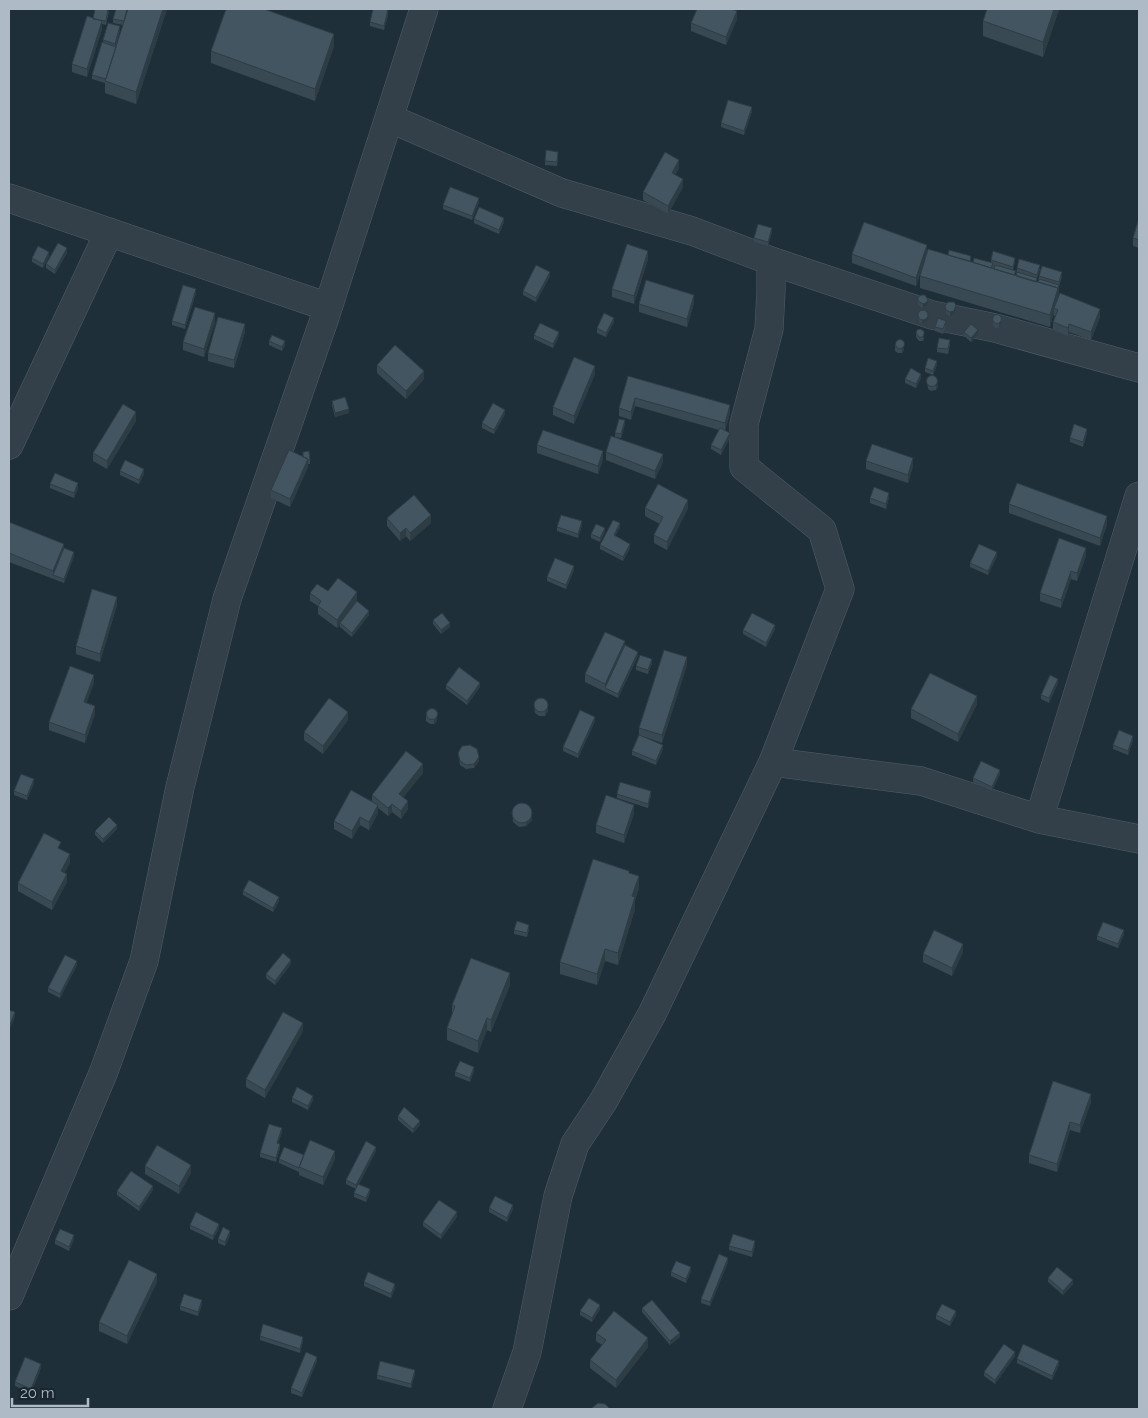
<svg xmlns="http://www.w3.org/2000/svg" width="1148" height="1418" viewBox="0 0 1148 1418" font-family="Raleway,sans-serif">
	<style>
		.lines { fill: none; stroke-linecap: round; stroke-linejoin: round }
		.minor-casing { stroke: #515e68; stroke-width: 29 }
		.minor { stroke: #33404a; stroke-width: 28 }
		.wall { fill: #394953 }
		.shaded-wall { fill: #2e3c44 }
		.building { fill: #425561; stroke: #2e3c44 }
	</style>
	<rect width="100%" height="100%" fill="#1f2f3a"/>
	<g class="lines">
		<g class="minor-casing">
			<path id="minor" d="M389,118L562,193L692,231L771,261V291L769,329L744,424V467L822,530L840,589L773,762L652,1014L604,1100L575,1144L558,1196L527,1352L507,1409
				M9,198L328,307
				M771,261L932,315L995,328L1139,368
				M9,445L109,232
				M773,762L921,781L1039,819L1139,839
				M1039,819L1139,496
				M9,1296L104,1071L144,961L180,787L227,599L324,320L424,9"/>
		</g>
		<use href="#minor" class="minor"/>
	</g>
	<path class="wall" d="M116,9H167L136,104L105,93V83L92,79V75L103,43V40L120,30L116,47L123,25L113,23V19Z
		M1059,9L1043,57L983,36V21Z
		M109,11L106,25L102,24V29L87,77L72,72V64L94,18Z
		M388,15L384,30L370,26V22Z
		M737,19L726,45L691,31V23Z
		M334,46L315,101L211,63V51Z
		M752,111L744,135L721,127V123Z
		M558,156L557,166L545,165V161Z
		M679,168L675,175L683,187L668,214L643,200V192Z
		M479,202L472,220L443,209V205Z
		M1139,218V248L1133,246V238Z
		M474,219L504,222L499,234L474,223Z
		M772,232L768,246L754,242V238Z
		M927,251L971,260V262H991V260L1015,262L1013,270L1016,276L1017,268L1040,269L1037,278V282H1038L1039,276H1062L1059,286L1058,298L1100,317L1091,340L1069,332L1068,336L1053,330V322L1056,317L1054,316V312L1050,327L920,288V276L924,262L916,286L852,263V254Z
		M67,253L55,274L46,268V264Z
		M49,256L43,268L32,262V258Z
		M648,259L634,304L612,297V289Z
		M550,276L536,302L523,295V291Z
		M196,293L185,329L172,325V321Z
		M918,297L928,304L926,307L923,308L918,305Z
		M694,303L687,327L639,312V304Z
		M945,306L956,309L954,315L950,316L946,314Z
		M918,314L928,320L926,323L922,324L919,322Z
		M993,318L1001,325L999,328H995L993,325Z
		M215,322L204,357L183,350V342Z
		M614,322L606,337L597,333V328Z
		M946,325L943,334L935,331V327Z
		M920,329L924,339L923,341H919L916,337V333Z
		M245,332L234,368L208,361V353Z
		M964,332L978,334L971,342L964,336Z
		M534,335L559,336L553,348L534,339Z
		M269,341L285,345L282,351L269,345Z
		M895,343L904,350L902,353H898L895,351Z
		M950,344L948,354L937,352V348Z
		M377,365L424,379L406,399L377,373Z
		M937,365L933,375L925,372V368Z
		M595,374L574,424L553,415V407Z
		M628,376L730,413L725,431L730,437L721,455L711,449V445L719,430L635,406L631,420L619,416V408Z
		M921,378L916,388L905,383V379Z
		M927,380L938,387L936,390L931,391L928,389Z
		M332,401L349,413L335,417L332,405Z
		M505,414L494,434L482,428V423Z
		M136,421L107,469L93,461V453Z
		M625,424L621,438L615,437V433Z
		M1087,433L1083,447L1070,442V438Z
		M537,445L603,459L598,474L537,453Z
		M303,452L310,460V464H308V467L290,507L271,498V490L303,457Z
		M606,452L663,462L655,479L606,460Z
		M866,461L913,466L908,483L866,469Z
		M120,471L144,474L139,484L120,475Z
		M50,484L78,488L74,498L50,488Z
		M889,497L886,509L870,503V498Z
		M1009,504L1107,524L1100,546L1009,513Z
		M645,508H688L667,550L654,543V535L660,524L645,516Z
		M387,518L431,523L410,541L406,536L400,541L387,526Z
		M9,522L64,548L74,556L64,583L9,562Z
		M582,525L578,538L557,531V527Z
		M620,527L615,536L630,548L623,561L600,549V545Z
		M605,532L600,542L591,538V534Z
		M997,556L988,575L970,567V563Z
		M1086,556L1077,581L1071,579L1061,608L1040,601V593Z
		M574,570L566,589L547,581V577Z
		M328,591L357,600L356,601L369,615L352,637L340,627V625L337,628L318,614V606L310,601V593Z
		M117,605L100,662L76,654V646Z
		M433,620L450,627L441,634L433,624Z
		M775,629L766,647L743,634V630Z
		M625,645L638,656L618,698L585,682V674Z
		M652,663L648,674L636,670V666Z
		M687,665L662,743L645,737L663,749L656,765L632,755V751L639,735V728Z
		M94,683L86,703L95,714L85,743L49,730V722Z
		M1058,683L1049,703L1041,699V695Z
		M446,685L480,687L467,705L446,689Z
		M534,703L548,711L545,716H539L535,713Z
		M977,704L958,742L911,718V709Z
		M426,712H437V721L434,724H430L426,721Z
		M348,720L323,754L304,740V732Z
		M595,721L578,758L563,751V747Z
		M1133,740L1128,755L1113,749V745Z
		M458,753L479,761L474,768L466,769L460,765Z
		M423,773L403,797L408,809L401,819L392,812L388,816L378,808V813L369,830L360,825L352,839L334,829V821L372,802V795Z
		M1000,774L992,791L973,782V778Z
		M34,783L27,800L14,795V791Z
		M617,794L651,795L648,808L617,798Z
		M512,810L532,820L526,826L519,827L513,822Z
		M634,813L624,843L596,833V825Z
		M117,829L103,843L95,835V831Z
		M61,850L70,863L64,873L67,882L52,910L18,891V883Z
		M639,888L635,900V909L618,965L605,961L597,985L560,974V962Z
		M243,891L279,901L273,912L243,895Z
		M529,929L527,937L514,934V930Z
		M1124,934L1118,948L1097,940V936Z
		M963,952L952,976L923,962V954Z
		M291,964L275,985L266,978V974Z
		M77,965L60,998L48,992V988Z
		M510,985L491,1032L487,1030L478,1053L447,1040V1028L452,1014V1005Z
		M303,1031L265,1098L246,1087V1079Z
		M474,1071L470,1082L455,1076V1072Z
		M292,1098L313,1100L308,1110L292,1102Z
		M1091,1102L1080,1133L1070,1130L1057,1172L1029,1163V1155Z
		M398,1116L420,1125L413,1133L398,1120Z
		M282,1132L278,1143L280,1148L276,1162L260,1157V1153Z
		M376,1151L359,1184L370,1193L366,1202L354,1197V1193L356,1189L346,1184V1180Z
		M304,1155L335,1159L323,1185L299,1175V1172L279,1163V1159Z
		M145,1166L191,1173L179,1194L145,1174Z
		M153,1190L139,1211L117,1195V1191Z
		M489,1208L513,1209L507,1222L489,1212Z
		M457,1217L441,1239L423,1226V1222Z
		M190,1225L219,1228L213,1240L190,1229Z
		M230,1235L225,1246L218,1243V1239Z
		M74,1239L69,1251L55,1244V1240Z
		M755,1245L752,1257L729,1250V1246Z
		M728,1262L710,1306L701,1303V1299Z
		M691,1271L686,1283L671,1276V1272Z
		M1048,1278L1073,1284L1063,1295L1048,1282Z
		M157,1282L127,1344L99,1331V1322Z
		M364,1282L395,1288L391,1298L364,1286Z
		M202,1304L198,1316L180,1310V1306Z
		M642,1308L680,1337L670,1345L642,1312Z
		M600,1309L592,1322L580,1315V1311Z
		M936,1315H956L950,1326L936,1319Z
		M596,1333L648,1347L616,1388L590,1368V1360L602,1345L596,1341Z
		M260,1336L303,1341L300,1353L260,1340Z
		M1015,1356L995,1384L984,1376V1372Z
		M1017,1359L1059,1365L1052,1380L1017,1363Z
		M317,1361L302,1397L291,1393V1388Z
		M41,1368L31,1393L15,1386V1382Z
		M415,1374L411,1388L377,1379V1375Z"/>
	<path class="shaded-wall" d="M163,9H167L136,104V92Z
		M1054,9H1059L1043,57V42Z
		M388,10V15L384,30V26Z
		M737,11V19L726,45V37Z
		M102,21V29L87,77V69Z
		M120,26V30L115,48V44Z
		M334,34V46L315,101V89Z
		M752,107V111L744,135V131Z
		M679,160V168L672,181V173Z
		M683,179V187L668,214V206Z
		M479,198V202L472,220V216Z
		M504,218V222L499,234V230Z
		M772,228V232L768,246V242Z
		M927,245V253L916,286V278Z
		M67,248V253L55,274V270Z
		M648,251V259L634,304V296Z
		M49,252V256L43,268V264Z
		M550,272V276L536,302V298Z
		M1059,285L1058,300L1054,308V312L1050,327V315Z
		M196,289V293L185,329V325Z
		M694,295V303L687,327V319Z
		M928,300V304L926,307L923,308V304Z
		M956,305V309L954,315L950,316V312Z
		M1100,309V317L1091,340V332Z
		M215,313V322L204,357V349Z
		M928,316V320L926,323L922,324V320Z
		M614,318V322L606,337V333Z
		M1001,321V325L999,328V323Z
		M245,324V332L234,368V360Z
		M1069,324V332L1068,336V328Z
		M978,330V334L971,342V338Z
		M559,332V336L553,348V344Z
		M285,341V345L282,351V347Z
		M904,346V350L902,353V349Z
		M937,361V365L933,375V371Z
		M595,366V374L574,424V416Z
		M424,371V379L406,399V391Z
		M921,374V378L916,388V384Z
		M938,383V387L936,390V386Z
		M635,398V406L631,420V412Z
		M730,405V413L725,431V423Z
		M349,409V413L335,417V413Z
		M505,410V414L494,434V430Z
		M136,412V421L107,469V461Z
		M625,420V424L621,438V434Z
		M1087,429V433L1083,447V442Z
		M730,433V437L721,455V450Z
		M603,451V459L598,474V466Z
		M663,454V462L655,479V471Z
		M913,458V466L908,483V475Z
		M308,459V467L290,507V499Z
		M144,469V474L139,484V480Z
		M78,483V488L74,498V493Z
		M889,493V497L886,509V504Z
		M688,500V508L667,550V542Z
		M431,515V523L410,541V533Z
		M1107,516V524L1100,546V538Z
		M582,521V525L578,538V534Z
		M620,523V527L614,539V535Z
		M406,528V536L400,541V533Z
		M605,528V532L600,542V538Z
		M64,544V552L53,575V579V571Z
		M630,544V548L623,561V557Z
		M1086,548V556L1077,581V573Z
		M74,552V556L64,583V579Z
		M997,552V556L988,575V571Z
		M574,566V570L566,589V585Z
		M1071,571V579L1061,608V600Z
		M357,592V600L340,624V623V625L337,628V620Z
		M117,597V605L100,662V654Z
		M369,611V615L352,637V633Z
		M450,623V627L441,634V630Z
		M775,625V629L766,647V643Z
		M625,641V650L605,688V684Z
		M638,652V656L618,698V694Z
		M687,657V665L662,743V735Z
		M652,659V663L648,674V670Z
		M94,675V683L84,710V702Z
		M1058,679V683L1049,703V698Z
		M480,683V687L467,705V701Z
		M977,696V704L958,742V734Z
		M95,706V714L85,743V735Z
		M548,707V711L545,716V712Z
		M348,712V720L323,754V746Z
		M437,717V721L434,724V720Z
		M595,717V721L578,758V754Z
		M1133,736V740L1128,755V751Z
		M663,745V749L656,765V761Z
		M479,757V761L474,768V764Z
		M423,764V773L399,803V794Z
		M1000,770V774L992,791V787Z
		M34,779V783L27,800V796Z
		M651,791V795L648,808V804Z
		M408,801V809L401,819V811Z
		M392,804V812L388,816V808Z
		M378,805V813L369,830V822Z
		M634,805V813L624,843V835Z
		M532,816V820L526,826V822Z
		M360,817V825L352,839V831Z
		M117,825V829L103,843V839Z
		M70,854V863L61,879V871Z
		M67,874V882L52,910V902Z
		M639,876V888L635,900V909L618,965V953L632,896Z
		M279,897V901L273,912V908Z
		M1124,930V934L1118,948V944Z
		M963,944V952L952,976V968Z
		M605,949V961L597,985V974Z
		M291,960V964L275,985V981Z
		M77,961V965L60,998V994Z
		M510,973V985L491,1032V1020Z
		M15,1012V1017L9,1031V1027Z
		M487,1018V1030L478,1053V1041Z
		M303,1023V1031L265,1098V1090Z
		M474,1067V1071L470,1082V1078Z
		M1091,1094V1102L1080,1133V1125Z
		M313,1096V1100L308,1110V1106Z
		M420,1121V1125L413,1133V1129Z
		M1070,1122V1130L1057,1172V1164Z
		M282,1128V1132L277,1147V1143Z
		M280,1144V1148L276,1162V1158Z
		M376,1147V1151L356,1189V1185Z
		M335,1151V1159L323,1185V1177Z
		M191,1165V1173L179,1194V1186Z
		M153,1186V1190L139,1211V1207Z
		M370,1189V1193L366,1202V1198Z
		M513,1205V1209L507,1222V1218Z
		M457,1212V1217L441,1239V1235Z
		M219,1224V1228L213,1240V1236Z
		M230,1231V1235L225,1246V1242Z
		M74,1235V1239L69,1251V1247Z
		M755,1241V1245L752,1257V1252Z
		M728,1258V1262L710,1306V1302Z
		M691,1267V1271L686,1283V1279Z
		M157,1274V1282L127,1344V1336Z
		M1073,1280V1284L1063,1295V1291Z
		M395,1284V1288L391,1298V1294Z
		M202,1300V1304L198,1316V1312Z
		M600,1305V1309L592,1322V1318Z
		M956,1311V1315L950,1326V1322Z
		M680,1333V1337L670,1345V1341Z
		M303,1337V1341L300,1353V1349Z
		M648,1338V1347L616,1388V1380Z
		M1015,1352V1356L995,1384V1380Z
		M317,1357V1361L302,1397V1393Z
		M1059,1361V1365L1052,1380V1376Z
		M41,1364V1368L31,1393V1389Z
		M415,1370V1374L411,1388V1384Z"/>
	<path class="building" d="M95,9H108L106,21L93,19Z
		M116,9H127L124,21L113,19Z
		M128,9H163L136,92L105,81Z
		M226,9H264L334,34L315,89L211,51Z
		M373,9H383L388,10L384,26L370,22Z
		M697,9H732L737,11L726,37L691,23Z
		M987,9H1054L1043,42L983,21Z
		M87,16L102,21L87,69L72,64Z
		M108,23L120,26L115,44L103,40Z
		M102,42L116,47L106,79L92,75Z
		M728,100L752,107L744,131L721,123Z
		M546,150L558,152L557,162L545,161Z
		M665,152L679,160L672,173L683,179L668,206L643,192Z
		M450,187L479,198L472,216L443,205Z
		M479,207L504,218L499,230L474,219Z
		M1139,218V240L1133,238Z
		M864,222L927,245L916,278L852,254Z
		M758,224L772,228L768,242L754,238Z
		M58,243L67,248L55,270L46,264Z
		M627,244L648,251L634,296L612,289Z
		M38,246L49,252L43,264L32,258Z
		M928,249L1058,288L1050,315L920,276Z
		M949,250L971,256L970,261L948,255Z
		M993,251L1015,258L1013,267L991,260Z
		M974,258L993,263L991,268L973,262Z
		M1019,259L1040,265L1037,275L1017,268Z
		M536,265L550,272L536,298L523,291Z
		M995,265L1016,271L1014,275L994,269Z
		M1042,266L1062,272L1059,282L1039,276Z
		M1017,272L1037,278L1036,282L1016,276Z
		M1039,279L1059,285L1058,289V288L1038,282Z
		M646,280L694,295L687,319L639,304Z
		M183,285L196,289L185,325L172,321Z
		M1060,293L1100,309L1091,332L1069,324L1068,328L1053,322L1058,310L1054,308Z
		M921,295H925L928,300L926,303L923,304L918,301V297Z
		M948,302H954L956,305L954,311L950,312L946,310L945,306Z
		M195,307L215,313L204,349L183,342Z
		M918 315a5 5 0 1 1 10 0a5 5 0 1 1-10 0Z
		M604,313L614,318L606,333L597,328Z
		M992.5 319a4.5 4.5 0 1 1 9 0a4.5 4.5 0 1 1-9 0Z
		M218,317L245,324L234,360L208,353Z
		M938,318L946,321L943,329L935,327Z
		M540,323L559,332L553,344L534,335Z
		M971,324L978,330L971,338L964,332Z
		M920,329L924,331V334L923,337H919L916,333L917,330Z
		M272,335L285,341L282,347L269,341Z
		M939,338L950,340L948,349L937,348Z
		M895.5 344a4.5 4.5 0 1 1 9 0a4.5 4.5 0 1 1-9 0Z
		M395,345L424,371L406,391L377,365Z
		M574,357L595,366L574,416L553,407Z
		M928,358L937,361L933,371L925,368Z
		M911,368L921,374L916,384L905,379Z
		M926.5 381a5.5 5.5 0 1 1 11 0a5.5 5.5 0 1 1-11 0Z
		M628,376L730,405L725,423L635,398L631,412L619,408Z
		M345,397L349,409L335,413L332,401Z
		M493,403L505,410L494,430L482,423Z
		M123,404L136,412L107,461L93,453Z
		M619,419L625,420L621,434L615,433Z
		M1074,424L1087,429L1083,442L1070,438Z
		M720,428L730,433L721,450L711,445Z
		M543,430L603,451L598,466L537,445Z
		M611,436L663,454L655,471L606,452Z
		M872,444L913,458L908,475L866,461Z
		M289,450L308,459L290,499L271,490Z
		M309,451L310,460H307L308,459L303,457V452Z
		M125,460L144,469L139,480L120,471Z
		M55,473L78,483L74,493L50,484Z
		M1017,483L1107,516L1100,538L1009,504Z
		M658,484L688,500L667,542L654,535L663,517L645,508Z
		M874,487L889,493L886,504L870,498Z
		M414,495L431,515L410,533L406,528L400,533L387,518Z
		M561,515L582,521L578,534L557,527Z
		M613,520L620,523L614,535L630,544L623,557L600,545Z
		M9,522L64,544L53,571L9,553Z
		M596,524L605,528L600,538L591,534Z
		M1059,538L1086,548L1077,573L1071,571L1061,600L1040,593Z
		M979,544L997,552L988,571L970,563Z
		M64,548L74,552L64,579L53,575Z
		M555,558L574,566L566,585L547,577Z
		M338,578L357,592L337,620L318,606L321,601L310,593L317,584L328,591Z
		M92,589L117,597L100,654L76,646Z
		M357,601L369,611L352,633L340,623Z
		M442,613L450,623L441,630L433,620Z
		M752,613L775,625L766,643L743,630Z
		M605,632L625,641L605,684L585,674Z
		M625,645L638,652L618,694L605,688Z
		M664,650L687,657L662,735L639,728Z
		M640,655L652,659L648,670L636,666Z
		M70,666L94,675L84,702L95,706L85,735L49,722Z
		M459,667L480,683L467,701L446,685Z
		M930,673L977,696L958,734L911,709Z
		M1050,675L1058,679L1049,698L1041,695Z
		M329,698L348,712L323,746L304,732Z
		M534 705a7 7 0 1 1 14 0a7 7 0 1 1-14 0Z
		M426.5 714a5.5 5.5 0 1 1 11 0a5.5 5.5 0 1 1-11 0Z
		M580,710L595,717L578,754L563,747Z
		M1119,730L1133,736L1128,751L1113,745Z
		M639,735L663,745L656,761L632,751Z
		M470,745L477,749L479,757L474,764L466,765L460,761L458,753L462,746Z
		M406,751L423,764L399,794L408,801L401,811L392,804L388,808L372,795Z
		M981,761L1000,770L992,787L973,778Z
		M21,774L34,779L27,796L14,791Z
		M620,782L651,791L648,804L617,794Z
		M351,790L378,805L369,822L360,817L352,831L334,821Z
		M606,795L634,805L624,835L596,825Z
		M512 813a10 10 0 1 1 20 0a10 10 0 1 1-20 0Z
		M109,817L117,825L103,839L95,831Z
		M44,833L61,842L58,848L70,854L61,871L67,874L52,902L18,883Z
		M593,859L629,871V873L639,876L632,896L635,897L618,953L605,949L597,974L560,962Z
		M249,880L279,897L273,908L243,891Z
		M517,921L529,925L527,933L514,930Z
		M1103,922L1124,930L1118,944L1097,936Z
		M934,930L963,944L952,968L923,954Z
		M283,953L291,960L275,981L266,974Z
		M65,955L77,961L60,994L48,988Z
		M471,958L510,973L491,1020L487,1018L478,1041L447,1028L455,1006L452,1005Z
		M9,1010L15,1012L9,1027Z
		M283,1012L303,1023L265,1090L246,1079Z
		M460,1061L474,1067L470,1078L455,1072Z
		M1053,1081L1091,1094L1080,1125L1070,1122L1057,1164L1029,1155Z
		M297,1087L313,1096L308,1106L292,1098Z
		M404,1107L420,1121L413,1129L398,1116Z
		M269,1124L282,1128L277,1143L280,1144L276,1158L260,1153Z
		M310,1140L335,1151L323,1177L299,1167Z
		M366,1141L376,1147L356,1185L346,1180Z
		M157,1145L191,1165L179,1186L145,1166Z
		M284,1147L304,1155L299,1168L279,1159Z
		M131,1171L153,1186L139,1207L117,1191Z
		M358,1184L370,1189L366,1198L354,1193Z
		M495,1196L513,1205L507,1218L489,1208Z
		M439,1200L457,1212L441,1235L423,1222Z
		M196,1212L219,1224L213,1236L190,1225Z
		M223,1227L230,1231L225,1242L218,1239Z
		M60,1229L74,1235L69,1247L55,1240Z
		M733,1234L755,1241L752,1252L729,1246Z
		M719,1254L728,1258L710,1302L701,1299Z
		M129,1260L157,1274L127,1336L99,1322Z
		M676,1261L691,1267L686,1279L671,1272Z
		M1057,1267L1073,1280L1063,1291L1048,1278Z
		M368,1272L395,1284L391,1294L364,1282Z
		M184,1294L202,1300L198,1312L180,1306Z
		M589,1298L600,1305L592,1318L580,1311Z
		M652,1300L680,1333L670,1341L642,1308Z
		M942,1304L956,1311L950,1322L936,1315Z
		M614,1311L648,1338L616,1380L590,1360L606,1340L596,1333Z
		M263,1324L303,1337L300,1349L260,1336Z
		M1004,1344L1015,1352L995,1380L984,1372Z
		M1023,1344L1059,1361L1052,1376L1017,1359Z
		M306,1352L317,1357L302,1393L291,1388Z
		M25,1357L41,1364L31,1389L15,1382Z
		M380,1361L415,1370L411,1384L377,1375Z
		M598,1403L605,1404L610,1409H592V1408Z"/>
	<rect width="1148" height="1418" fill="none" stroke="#aebbc6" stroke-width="20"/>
	<path d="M12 1398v8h76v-8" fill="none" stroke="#aebbc6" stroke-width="2.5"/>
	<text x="20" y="1398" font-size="15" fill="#aebbc6" stroke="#19252e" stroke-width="4" paint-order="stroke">20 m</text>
</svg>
